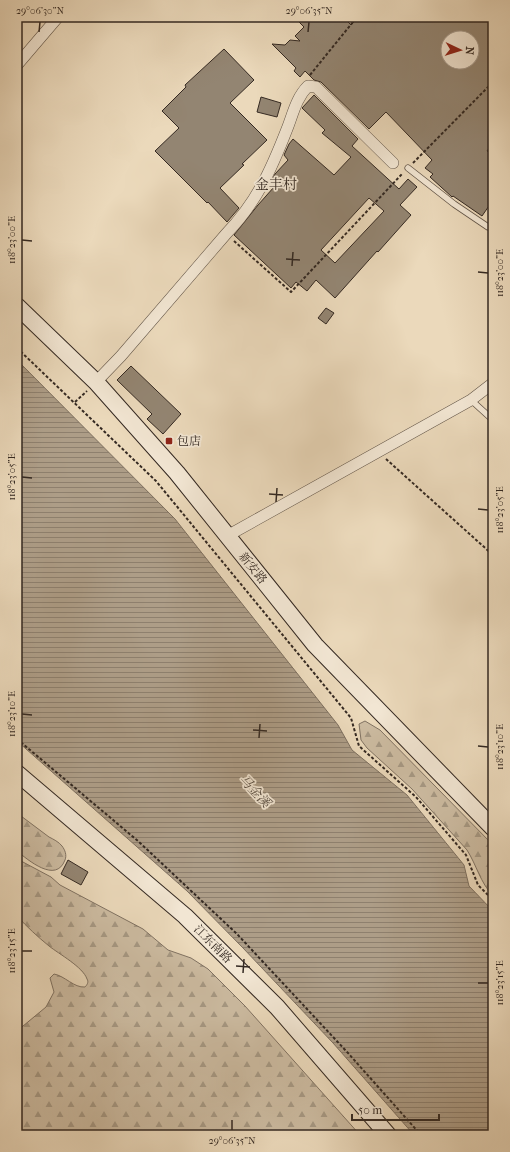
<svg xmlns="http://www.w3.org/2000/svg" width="510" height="1152" viewBox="0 0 510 1152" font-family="'IM FELL French Canon','Noto Serif SC',serif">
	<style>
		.forest { fill: url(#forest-firs); stroke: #807262 }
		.water { fill: url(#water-rules); stroke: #7d6f5f }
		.building { fill: #938572; stroke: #342922; fill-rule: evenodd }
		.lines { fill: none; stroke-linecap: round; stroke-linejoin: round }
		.lane-casing { stroke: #625548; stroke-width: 7 }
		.street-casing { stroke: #625548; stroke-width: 12 }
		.secondary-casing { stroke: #342922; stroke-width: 18 }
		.path { stroke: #342922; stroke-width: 2; stroke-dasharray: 3 2; stroke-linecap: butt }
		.lane { stroke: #f2e6d3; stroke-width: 5.5 }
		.street { stroke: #f2e6d3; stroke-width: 11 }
		.secondary { stroke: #f2e6d3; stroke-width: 16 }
		.ticks { fill: none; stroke: #342922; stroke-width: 1.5 }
		.poi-dot { fill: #8f2418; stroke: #f2e6d3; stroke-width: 1.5 }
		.labels { text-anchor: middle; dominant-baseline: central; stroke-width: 3.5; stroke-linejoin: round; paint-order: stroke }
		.poi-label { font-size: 12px; fill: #342922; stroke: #f2e6d3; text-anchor: start }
		.street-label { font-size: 12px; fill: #342922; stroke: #f2e6d3 }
		.water-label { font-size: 13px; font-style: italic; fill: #584c40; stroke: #f2e6d3 }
		.quarter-label { font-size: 14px; fill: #342922; stroke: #f2e6d3 }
		.neatline { fill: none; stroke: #342922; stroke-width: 1.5 }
		.ticks-label { font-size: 10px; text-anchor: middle; fill: #342922 }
	</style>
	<defs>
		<pattern id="forest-firs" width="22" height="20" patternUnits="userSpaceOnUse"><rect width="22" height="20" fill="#ccbba1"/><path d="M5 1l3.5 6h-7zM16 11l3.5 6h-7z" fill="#a69883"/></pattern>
		<pattern id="water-rules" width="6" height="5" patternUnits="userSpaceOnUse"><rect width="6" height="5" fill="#ad9d87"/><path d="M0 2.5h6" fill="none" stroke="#8e806e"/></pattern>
	</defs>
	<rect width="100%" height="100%" fill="#ebd9bb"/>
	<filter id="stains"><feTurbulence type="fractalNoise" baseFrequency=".005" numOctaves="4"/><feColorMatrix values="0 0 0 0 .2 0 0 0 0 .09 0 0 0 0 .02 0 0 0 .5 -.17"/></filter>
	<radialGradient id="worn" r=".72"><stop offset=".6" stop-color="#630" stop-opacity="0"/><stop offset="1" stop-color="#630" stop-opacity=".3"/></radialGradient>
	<path class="forest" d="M365,721L380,730L493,845V896C480,882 477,866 467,850L412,789L367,748L361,740L359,724Z
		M17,813C28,821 38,829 49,837C53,839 59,842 62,846C65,850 67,855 65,860C56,884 28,860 17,851Z
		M17,861H21L51,877L60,885L143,929L168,950L191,958L208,969L245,1006L360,1135H17V1031L46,1007L54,992L50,978L54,974C65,976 74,988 85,987C87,985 89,982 87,979C83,967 59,954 49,946C38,937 27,927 17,916Z"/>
	<path class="water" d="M17,360L175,519L338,725L352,750L407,795L464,865L469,886L493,911V1135H414L333,1043L243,948L187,891L17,741Z"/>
	<path class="building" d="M294,17H343L351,25L359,17H493V143L487,151L493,155V200L482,216L453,196L452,197L430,177L433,174L425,168L432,160L386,112L369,129L321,82L314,80L305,71L300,77L294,71L296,68L272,44L285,45L290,40L300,41L295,36L304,27ZM448,38H472V62H448Z
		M224,49L254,80L230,103L267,140L242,164L244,165L220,188L239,208L227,222L208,202L207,203L155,151L179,128L162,111L186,87L185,85Z
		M314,95L358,139L352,146L399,189L408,179L417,187L400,205L411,215L378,252L377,251L335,298L316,280L307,291L296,282L291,288L234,235L258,205L274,187L270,184L275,174L288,160L284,155L289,144L293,139L334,175L351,157L322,133L325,130L302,108ZM369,198L384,211L335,263L321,250Z
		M261,97L281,103L277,117L257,112Z
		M326,308L334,313L326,324L318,318Z
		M131,366L181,414L163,434L147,419L152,414L117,380Z
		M68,860L88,872L81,885L61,874Z"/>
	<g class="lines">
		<g class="lane-casing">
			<path id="lane" d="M408,168L454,204L488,227L493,226
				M471,400L493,420"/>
		</g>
		<g class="street-casing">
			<path id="street" d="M17,65L58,17
				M96,382L121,356L226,234C257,202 271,170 287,129C293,114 296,98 308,86L316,87L393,163
				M227,536L471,400L493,383"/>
		</g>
		<g class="secondary-casing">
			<path id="secondary" d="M17,306L96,382L177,473L315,645L493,828
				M17,773L185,916L277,1007L388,1135"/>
		</g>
		<path class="path" d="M310,75L357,17
			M413,163L493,82
			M234,241L291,292L402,174
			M17,348L156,481L351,718L359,746L416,797L466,855L478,885L493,900
			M75,402L87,391
			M386,459L493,555
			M17,739L138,841L237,934L348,1053L421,1135"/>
		<use href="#lane" class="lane"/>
		<use href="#street" class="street"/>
		<use href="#secondary" class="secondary"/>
	</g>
	<path class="ticks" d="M39,32L40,22M308,32L309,22M22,240L32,241M286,259L300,260M292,266L293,252M478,272L488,273M22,477L32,478M269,494L283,495M276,502L277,488M478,509L488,510M22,714L32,715M253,730L267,731M259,738L260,724M478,746L488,747M22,951H32M236,966L250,967M243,973L244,959M478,983H488M232,1130V1120"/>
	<rect class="poi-dot" x="165" y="437" width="8" height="8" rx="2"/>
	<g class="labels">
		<g class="poi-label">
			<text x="177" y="441">包店</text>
		</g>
		<g class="street-label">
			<text transform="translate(253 568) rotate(51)">新安路</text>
			<text transform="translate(213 944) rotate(45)">江东南路</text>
		</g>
		<g class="water-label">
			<text transform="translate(255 791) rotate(47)">马金溪</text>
		</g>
		<g class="quarter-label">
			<text x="276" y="184">金丰村</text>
		</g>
	</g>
	<rect width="510" height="1152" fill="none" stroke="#ebd9bb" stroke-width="44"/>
	<g transform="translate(460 50) rotate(94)"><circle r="19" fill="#f2e6d3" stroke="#a69a8c"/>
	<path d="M0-3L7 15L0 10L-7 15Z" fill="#8f2418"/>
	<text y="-6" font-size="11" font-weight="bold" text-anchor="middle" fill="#342922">N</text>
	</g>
	<path d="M352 1114v6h87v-6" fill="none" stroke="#342922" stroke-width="2"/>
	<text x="358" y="1114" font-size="12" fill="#342922" stroke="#f2e6d3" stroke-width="3" paint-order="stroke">50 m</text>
	<rect x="22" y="22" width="466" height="1108" class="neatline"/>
	<g class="ticks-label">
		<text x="40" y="14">29°06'30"N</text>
		<text x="309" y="14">29°06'35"N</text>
		<text transform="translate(11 240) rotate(-90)" y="4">118°23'00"E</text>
		<text transform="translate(499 273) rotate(-90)" y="4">118°23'00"E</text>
		<text transform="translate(11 477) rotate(-90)" y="4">118°23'05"E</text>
		<text transform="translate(499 510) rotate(-90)" y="4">118°23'05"E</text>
		<text transform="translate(11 714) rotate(-90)" y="4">118°23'10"E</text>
		<text transform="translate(499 747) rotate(-90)" y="4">118°23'10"E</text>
		<text transform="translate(11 951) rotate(-90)" y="4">118°23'15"E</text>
		<text transform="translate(499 983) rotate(-90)" y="4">118°23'15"E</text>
		<text x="232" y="1144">29°06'35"N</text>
	</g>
	<rect width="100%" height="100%" filter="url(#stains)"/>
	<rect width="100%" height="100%" fill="url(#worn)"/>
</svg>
